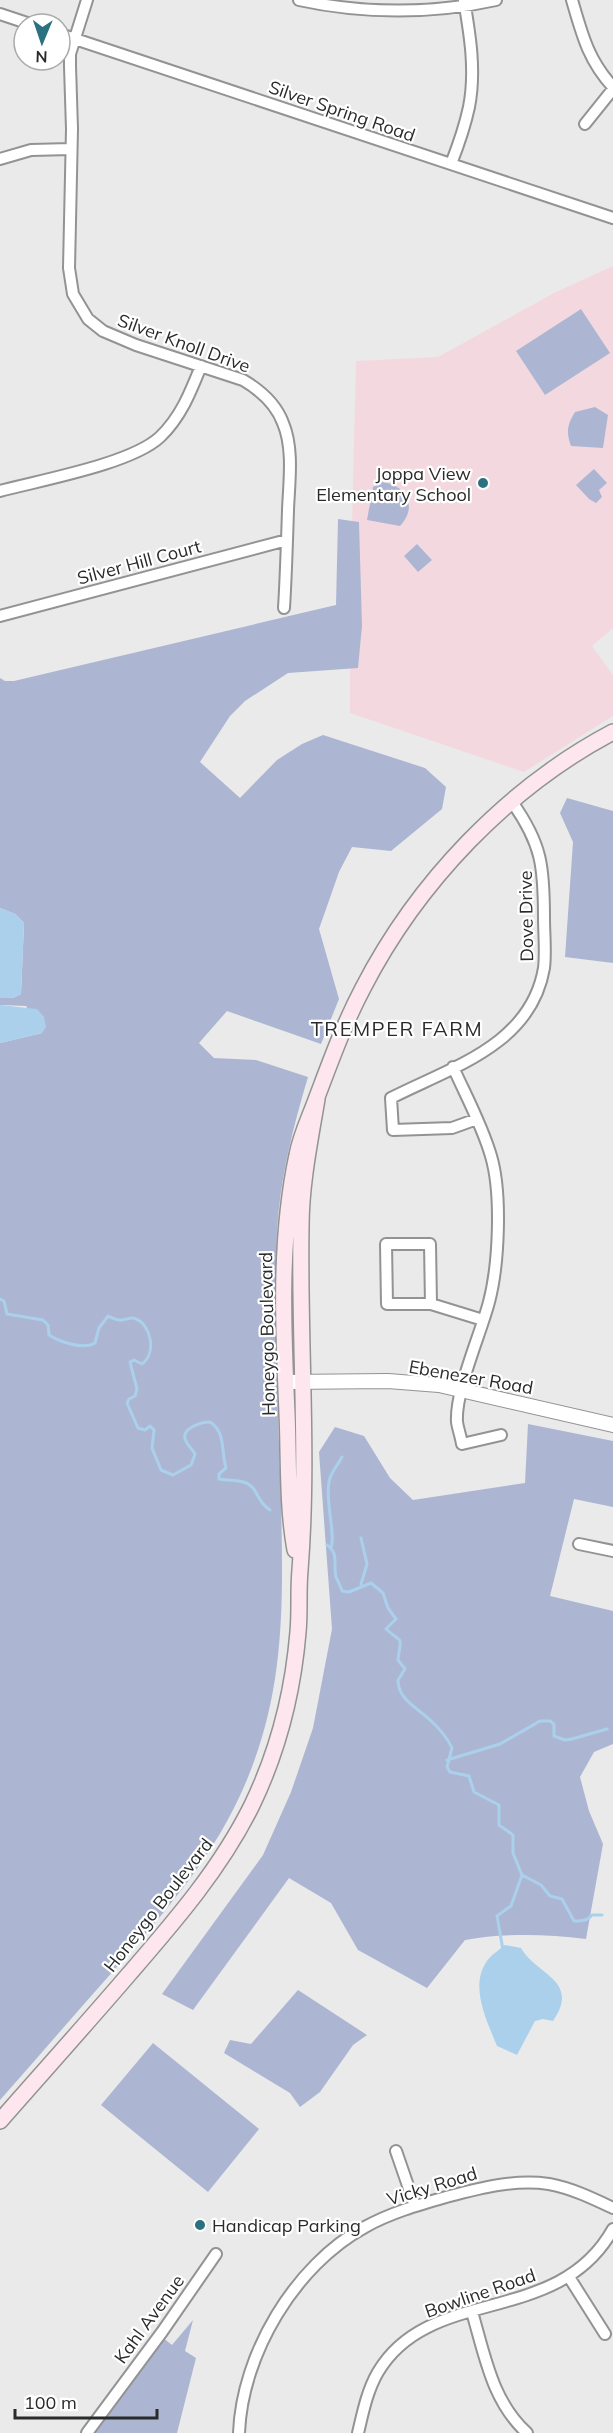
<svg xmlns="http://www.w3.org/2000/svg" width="613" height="2433" viewBox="0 0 613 2433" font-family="Mulish,sans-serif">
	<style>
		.education { fill: #f3d9df }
		.green { fill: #acb6d3 }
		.water { fill: #abd0eb }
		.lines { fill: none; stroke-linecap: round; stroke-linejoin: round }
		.stream { stroke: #abd0eb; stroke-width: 3 }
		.minor-casing { stroke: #929393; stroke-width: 14 }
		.tertiary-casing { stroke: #929393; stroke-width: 16 }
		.secondary-casing { stroke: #929393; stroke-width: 18 }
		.minor { stroke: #fff; stroke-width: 10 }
		.tertiary { stroke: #fff; stroke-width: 14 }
		.secondary { stroke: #fee6ee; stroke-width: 15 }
		.poi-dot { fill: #2b7180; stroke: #fff; stroke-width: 2 }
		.labels { text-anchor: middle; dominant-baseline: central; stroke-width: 4.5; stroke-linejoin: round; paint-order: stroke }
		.street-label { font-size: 18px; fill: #292a2a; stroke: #fff }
		.poi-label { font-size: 18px; fill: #292a2a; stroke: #fff; text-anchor: end }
		.neighbourhood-label { font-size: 20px; letter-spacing: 1.5px; fill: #292a2a; stroke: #fff }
	</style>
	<rect width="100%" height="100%" fill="#eaeaeb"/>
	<path class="education" d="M613,266V628L592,646L613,675V716L524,772L350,713V606L356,361L438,357L554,293Z"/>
	<path class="green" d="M581,309L610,353L545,395L516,351Z
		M595,407L608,415L603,448L571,446C566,432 567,425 575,412Z
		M594,469L607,483L599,490L602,497L596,503L589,499L576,485Z
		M382,482C407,485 418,507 400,526L367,520L373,487Z
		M338,519L359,522L362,626L358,668L288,673L245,701L230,716L200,762L240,798L277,760L302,744L323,735L425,768L446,787L442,809L391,851L352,847L339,872L319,929L339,999L321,1044L227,1011L199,1043L214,1058L256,1060L308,1077C293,1127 280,1178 277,1231C273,1320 278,1410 281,1500C283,1601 286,1687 246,1782C216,1854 166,1911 115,1969C76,2013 38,2057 0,2100V1043L42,1033L26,1006L0,1005V998H13L21,994L24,923L15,914L0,908V678L5,681H14L336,605Z
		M417,544L432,560L418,572L404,556Z
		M567,798L613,811V963L565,957L573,842L560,813Z
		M528,1424L613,1441V1507L574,1499L550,1596L613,1611V1744L594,1752L580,1777L589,1811L603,1844L586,1939C545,1934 504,1933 465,1940L427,1988L358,1950L331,1903L289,1878L193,2010L162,1994L263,1855L291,1792L313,1728L332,1629L319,1452L335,1427L364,1436L390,1478L413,1500L525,1483Z
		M298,1990L367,2035L353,2045L320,2092L300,2107L290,2093L224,2053L230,2040L251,2044Z
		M153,2043L259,2129L208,2192L101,2105Z
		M193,2320L185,2351L196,2358L177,2433H91L162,2337L172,2345Z"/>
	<path class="water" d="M0,908L15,914L24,923L21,994L13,998H0Z
		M0,1005L37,1009L44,1017L46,1027L42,1033L0,1043Z
		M505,1945L521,1948C536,1975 581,1980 553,2021L543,2019L535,2021L517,2055L497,2046C487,2021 469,1986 487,1961C491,1955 499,1950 505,1945Z"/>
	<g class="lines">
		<path class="stream" d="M0,1299L4,1301L7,1314L43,1320L48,1325L49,1335C60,1342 83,1350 95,1343L99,1328L108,1316C113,1318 117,1321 122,1320C127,1320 131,1316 136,1319C151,1325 157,1353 142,1364L134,1360L130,1362L137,1389L135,1396L129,1399L127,1403L138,1428L145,1430L150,1426L154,1430L152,1448L161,1470L173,1475L191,1465L195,1454C193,1450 188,1446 186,1441C179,1429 201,1422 210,1422C226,1432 221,1452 226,1468L219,1474V1479C230,1481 248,1478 255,1491C260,1499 261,1504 270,1510
			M327,1545C339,1553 333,1564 336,1577C338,1582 341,1586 342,1591L349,1592L371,1583L383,1593L388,1608L396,1619L386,1629C404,1645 401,1634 398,1660L405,1669L398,1680C398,1699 416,1707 429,1719C438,1727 447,1737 452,1748L447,1767L450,1772L469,1776L474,1792L499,1805V1825L513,1835V1853L522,1875L511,1906L497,1916L503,1950
			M331,1547C336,1537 325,1500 329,1482C330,1473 338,1465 342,1457
			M361,1584L367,1564L361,1538
			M447,1760L500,1744L540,1721H550L554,1724V1736L565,1740L572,1739L607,1729
			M522,1875L541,1885L550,1896L562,1899L574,1921C582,1921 587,1921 592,1915H602"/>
		<g class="minor-casing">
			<path id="minor" d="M87,0L70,54V66L72,129L69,268L73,294L88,319L103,331L136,345L243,380C260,390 276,404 283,423C294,449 289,483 288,510C287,543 286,575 284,608
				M299,0C363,14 433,14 496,0
				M572,0C582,34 588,60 613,87
				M0,14L30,24
				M60,34L613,218
				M585,124L613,89
				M0,159L31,150L71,149
				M451,164C458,146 465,126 469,107C476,71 470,35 464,0
				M0,491C41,480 131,464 160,437C181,417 191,391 201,366
				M0,616L287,540
				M453,1067C466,1096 482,1125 491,1156C502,1193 499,1264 489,1302C481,1333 455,1391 457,1422C458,1429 461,1437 462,1444L501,1435
				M477,1119L452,1128L393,1130L391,1098C452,1067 531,1045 544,968C546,952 544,934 544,918C544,867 542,844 512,802
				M431,1304L430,1244H386L387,1304H431L483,1320
				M579,1544L613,1551
				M396,2151L415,2206
				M569,2277L605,2334
				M472,2312C485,2356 492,2401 527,2433
				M87,2433L162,2332L216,2254
				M239,2433C242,2354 295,2265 365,2227C390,2213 418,2205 446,2197C480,2188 513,2179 549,2184C571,2188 592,2198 613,2208
				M358,2433C363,2412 367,2391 378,2372C430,2284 558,2328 613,2229"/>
		</g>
		<g class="tertiary-casing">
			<path id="tertiary" d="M286,1382L388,1381L439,1385L613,1425"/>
		</g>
		<g class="secondary-casing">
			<path id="secondary" d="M295,1550C287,1506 289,1458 287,1413C283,1327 279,1239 297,1155C301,1134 310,1117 317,1097C331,1060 344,1024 363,988C417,883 507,788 613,732
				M0,2121C43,2072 87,2023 130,1973C175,1921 221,1868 252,1805C278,1751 293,1692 298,1632C300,1611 298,1591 300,1570C309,1456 299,1341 301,1227C301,1184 310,1141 317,1099"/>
		</g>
		<use href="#minor" class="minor"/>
		<use href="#tertiary" class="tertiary"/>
		<use href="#secondary" class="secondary"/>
	</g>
	<g class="poi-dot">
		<circle cx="483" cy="483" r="6"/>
		<circle cx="200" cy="2225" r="6"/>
	</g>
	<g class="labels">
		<g class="street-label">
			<text transform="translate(342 111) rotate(19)">Silver Spring Road</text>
			<text transform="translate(184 343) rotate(20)">Silver Knoll Drive</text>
			<text transform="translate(139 562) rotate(-15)">Silver Hill Court</text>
			<text transform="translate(526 916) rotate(-91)">Dove Drive</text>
			<text transform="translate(267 1334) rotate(-91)">Honeygo Boulevard</text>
			<text transform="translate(471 1377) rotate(10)">Ebenezer Road</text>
			<text transform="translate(158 1905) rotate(-52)">Honeygo Boulevard</text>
			<text transform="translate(432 2186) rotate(-17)">Vicky Road</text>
			<text transform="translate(480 2293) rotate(-19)">Bowline Road</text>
			<text transform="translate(149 2319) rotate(-54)">Kahl Avenue</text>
		</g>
		<g class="poi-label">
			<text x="471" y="473">Joppa View<tspan x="471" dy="21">Elementary School</tspan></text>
			<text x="212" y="2225" text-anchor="start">Handicap Parking</text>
		</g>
		<g class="neighbourhood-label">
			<text x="397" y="1028">TREMPER FARM</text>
		</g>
	</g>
	<g transform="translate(42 42) rotate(182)"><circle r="28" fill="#ffffff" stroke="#a9aaaa" stroke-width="1.5"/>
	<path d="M0-4.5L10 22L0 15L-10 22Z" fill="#2b7180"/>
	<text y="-9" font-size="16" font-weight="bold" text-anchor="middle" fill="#292a2a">N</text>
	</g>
	<path d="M15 2409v9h142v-9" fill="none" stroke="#292a2a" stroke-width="3"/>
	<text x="24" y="2409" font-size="18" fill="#292a2a" stroke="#ffffff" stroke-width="4.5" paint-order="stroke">100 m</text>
</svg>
